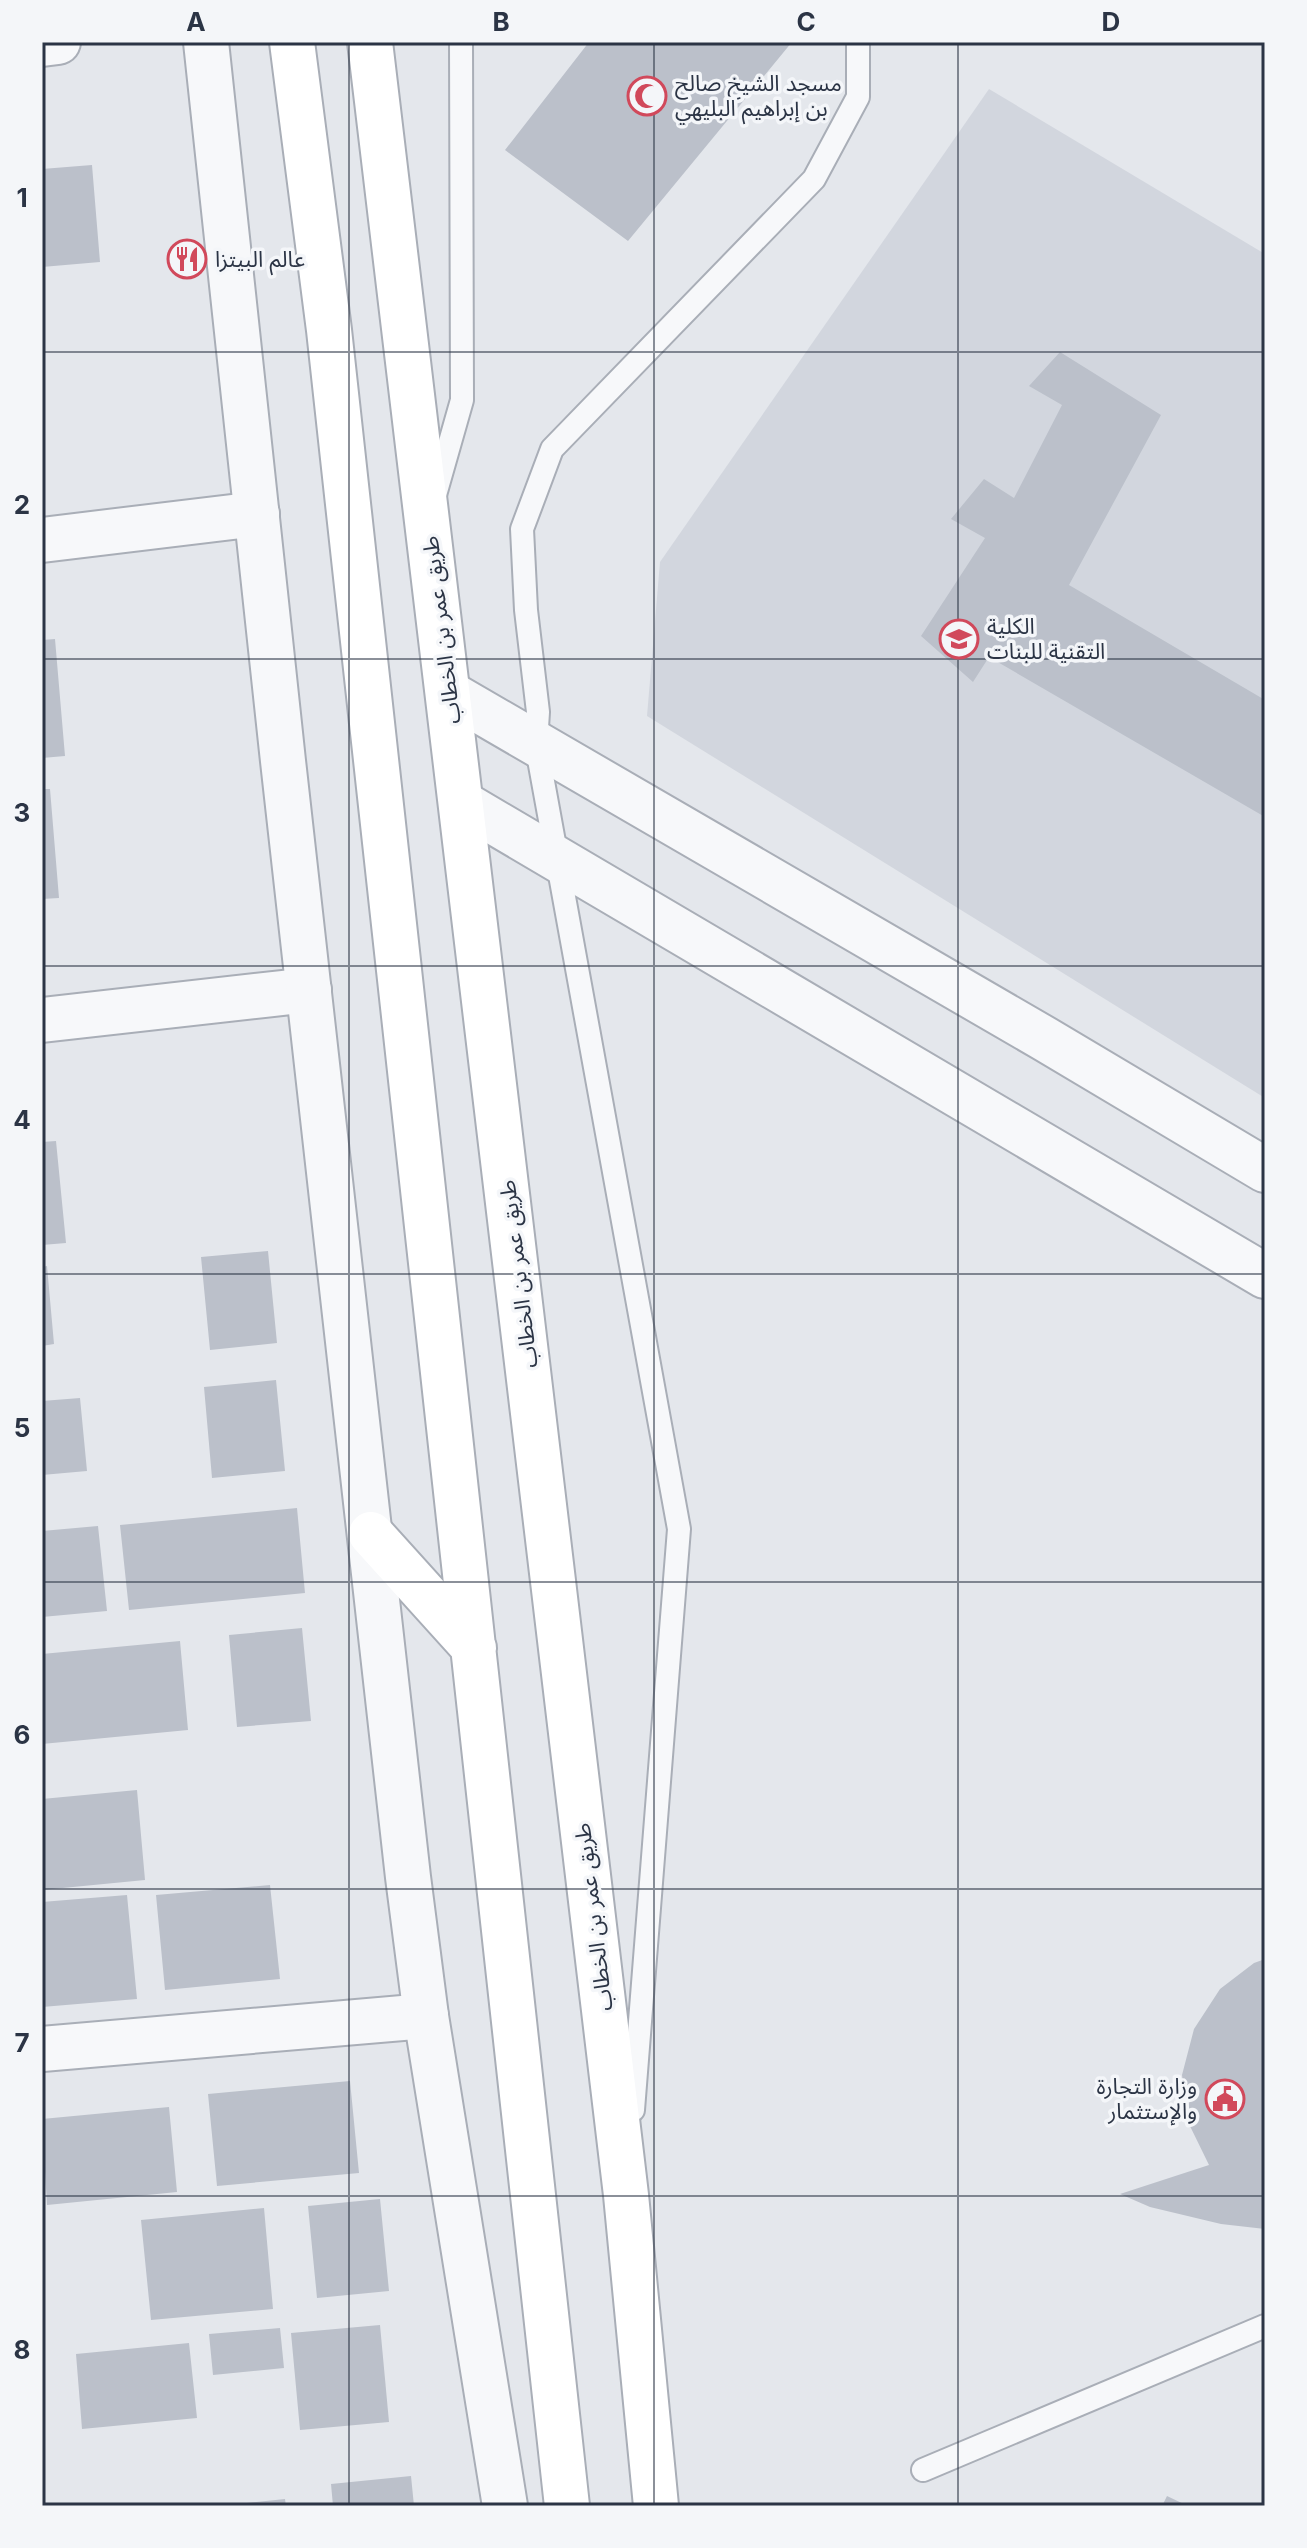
<svg xmlns="http://www.w3.org/2000/svg" width="1307" height="2548" viewBox="0 0 1307 2548" font-family="Inter,'Noto Sans Arabic',sans-serif">
	<style>
		.built { fill: #d2d6de }
		.building { fill: #bbc0ca }
		.lines { fill: none; stroke-linecap: round; stroke-linejoin: round }
		.service-casing { stroke: #a9aeb7; stroke-width: 26 }
		.minor-casing { stroke: #a9aeb7; stroke-width: 48 }
		.tertiary-casing { stroke: #a9aeb7; stroke-width: 48 }
		.secondary-casing { stroke: #a9aeb7; stroke-width: 48 }
		.service { stroke: #f7f8fa; stroke-width: 22 }
		.minor { stroke: #f7f8fa; stroke-width: 44 }
		.tertiary { stroke: #f7f8fa; stroke-width: 44 }
		.secondary { stroke: #fff; stroke-width: 44 }
		.grid { fill: none; stroke: #2b3445; stroke-width: 2; stroke-opacity: 0.55 }
		.labels { text-anchor: middle; dominant-baseline: central; stroke-width: 7; stroke-linejoin: round; paint-order: stroke }
		.poi-label { font-size: 22px; fill: #2b3445; stroke: #f4f6f9; text-anchor: start }
		.street-label { font-size: 22px; fill: #2b3445; stroke: #f4f6f9 }
		.neatline { fill: none; stroke: #2b3445; stroke-width: 3 }
		.grid-label { font-size: 26px; text-anchor: middle; font-weight: bold; fill: #2b3445 }
	</style>
	<rect width="100%" height="100%" fill="#e4e7ec"/>
	<path class="built" d="M989,89L1265,254V1098L647,716L660,562Z"/>
	<path class="building" d="M589,42H792L628,241L505,150Z
		M92,165L100,262L42,267V169Z
		M1060,352L1161,415L1069,585L1265,700V817L989,657L973,682L921,636L985,538L951,519L984,479L1014,498L1062,405L1029,386Z
		M55,639L65,756L42,758V640Z
		M42,789H50L59,898L42,899Z
		M56,1141L66,1243L42,1245V1142Z
		M268,1251L277,1343L210,1350L201,1257Z
		M47,1266L54,1344L42,1346V1267Z
		M276,1380L285,1471L212,1478L204,1387Z
		M80,1398L87,1471L42,1475V1401Z
		M297,1508L305,1593L129,1610L120,1525Z
		M98,1526L107,1611L42,1617V1531Z
		M302,1628L311,1721L237,1727L229,1635Z
		M180,1641L188,1730L42,1744V1654Z
		M137,1790L145,1880L42,1890V1799Z
		M270,1885L280,1979L165,1990L156,1895Z
		M127,1895L137,1999L42,2007V1902Z
		M1265,1959V2229L1221,2224L1150,2207L1120,2194L1209,2165L1188,2122L1182,2075L1194,2029L1220,1989L1254,1963Z
		M350,2081L359,2173L217,2186L208,2094Z
		M169,2107L177,2192L47,2205L42,2119Z
		M380,2199L389,2291L317,2298L308,2206Z
		M264,2208L273,2309L151,2320L141,2220Z
		M380,2325L389,2422L300,2430L291,2333Z
		M280,2328L284,2368L213,2375L209,2334Z
		M189,2343L197,2418L82,2429L76,2354Z
		M411,2476L414,2506H333L331,2484Z
		M1167,2496L1188,2506H1162Z
		M285,2499L286,2506H237V2504Z"/>
	<g class="lines">
		<g class="service-casing">
			<path id="service" d="M435,495L462,400L461,42
				M633,2110L679,1529L536,743L538,712L526,610L522,529L552,449L814,179L858,97V42
				M923,2470L1265,2326"/>
		</g>
		<g class="minor-casing">
			<path id="minor" d="M42,44L58,42
				M42,540L257,514
				M42,1020L309,990
				M42,2049L426,2016"/>
		</g>
		<g class="tertiary-casing">
			<path id="tertiary" d="M206,42L283,761L408,1877L426,2016L505,2506
				M449,693L1045,1039L1265,1170
				M462,803L1265,1276"/>
		</g>
		<g class="secondary-casing">
			<path id="secondary" d="M292,42L329,330L567,2506
				M370,42L626,2195L656,2506
				M371,1534L474,1648"/>
		</g>
		<use href="#service" class="service"/>
		<use href="#minor" class="minor"/>
		<use href="#tertiary" class="tertiary"/>
		<use href="#secondary" class="secondary"/>
	</g>
	<path class="grid" d="M349,42V2506M654,42V2506M958,42V2506M42,352H1265M42,659H1265M42,966H1265M42,1274H1265M42,1582H1265M42,1889H1265M42,2196H1265"/>
	<defs>
		<g id="mosque-ring" transform="scale(2)"><circle r="9.5" fill="#f4f6f9" stroke="#d1495b" stroke-width="1.5"/><path d="M3.5-4.9A6 6 0 1 0 3.5 4.9A5 5 0 1 1 3.5-4.9Z" fill="#d1495b"/></g>
		<g id="restaurant-ring" transform="scale(2)"><circle r="9.5" fill="#f4f6f9" stroke="#d1495b" stroke-width="1.5"/><path d="M-5-6h1v4h1v-4h1v4h1v-4h1v5L-1.5 .5V6h-2V.5L-5-1ZM5-6V6H3V1.5H1.5Q1.5-4 5-6Z" fill="#d1495b"/></g>
		<g id="university-ring" transform="scale(2)"><circle r="9.5" fill="#f4f6f9" stroke="#d1495b" stroke-width="1.5"/><path d="M0-5L7-2L0 1L-7-2ZM-4 1L0 2.5L4 1V4Q0 6-4 4Z" fill="#d1495b"/></g>
		<g id="civic-ring" transform="scale(2)"><circle r="9.5" fill="#f4f6f9" stroke="#d1495b" stroke-width="1.5"/><path d="M-.6-6.5H3V-4.5H.6V-3L4-1V1h2V6H-6V1h2V-1L-.6-3ZM-1.2 2.5V6h2.4V2.5Z" fill="#d1495b"/></g>
	</defs>
	<g fill-rule="evenodd">
		<use href="#mosque-ring" x="647" y="96"/>
		<use href="#restaurant-ring" x="187" y="259"/>
		<use href="#university-ring" x="959" y="639"/>
		<use href="#civic-ring" x="1225" y="2099"/>
	</g>
	<g class="labels">
		<g class="poi-label">
			<text x="675" y="83">مسجد الشيخ صالح<tspan x="675" dy="25">بن إبراهيم البليهي</tspan></text>
			<text x="215" y="259">عالم البيتزا</text>
			<text x="987" y="626">الكلية<tspan x="987" dy="25">التقنية للبنات</tspan></text>
			<text x="1197" y="2086" text-anchor="end">وزارة التجارة<tspan x="1197" dy="25">والإستثمار</tspan></text>
		</g>
		<g class="street-label">
			<text transform="translate(441 630) rotate(-97)">طريق عمر بن الخطاب</text>
			<text transform="translate(518 1274) rotate(-97)">طريق عمر بن الخطاب</text>
			<text transform="translate(593 1917) rotate(-97)">طريق عمر بن الخطاب</text>
		</g>
	</g>
	<rect width="1307" height="2548" fill="none" stroke="#f4f6f9" stroke-width="88"/>
	<rect x="44" y="44" width="1219" height="2460" class="neatline"/>
	<g class="grid-label">
		<text x="196" y="31">A</text>
		<text x="501" y="31">B</text>
		<text x="806" y="31">C</text>
		<text x="1111" y="31">D</text>
		<text x="22" y="207">1</text>
		<text x="22" y="514">2</text>
		<text x="22" y="822">3</text>
		<text x="22" y="1129">4</text>
		<text x="22" y="1437">5</text>
		<text x="22" y="1744">6</text>
		<text x="22" y="2052">7</text>
		<text x="22" y="2359">8</text>
	</g>
</svg>
